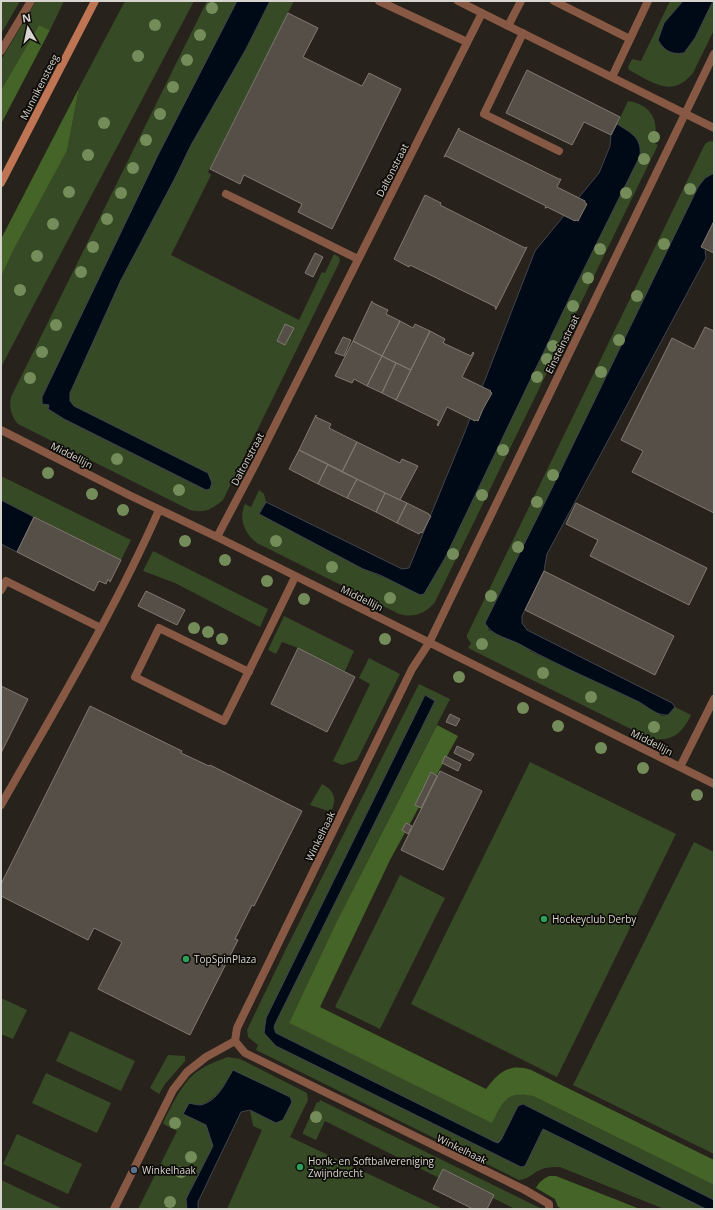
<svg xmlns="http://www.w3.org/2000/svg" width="715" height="1210" viewBox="0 0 715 1210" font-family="'Open Sans',sans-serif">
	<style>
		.green { fill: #374a26 }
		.forest { fill: #456428 }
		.water { fill: #000916; stroke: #41464e }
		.building { fill: #564f47; stroke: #807970 }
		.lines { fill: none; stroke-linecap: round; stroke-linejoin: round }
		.service { stroke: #875843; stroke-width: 8 }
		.pedestrian { stroke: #875843; stroke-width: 8 }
		.minor { stroke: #875843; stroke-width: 8 }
		.secondary { stroke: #bf7554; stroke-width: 8 }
		.tree { fill: #748c59 }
		.leisure-dot { fill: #2e9e5b; stroke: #0e0c09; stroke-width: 1.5 }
		.service-dot { fill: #5c6f8a; stroke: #0e0c09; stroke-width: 1.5 }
		.labels { text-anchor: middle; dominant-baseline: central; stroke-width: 3.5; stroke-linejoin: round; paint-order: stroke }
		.street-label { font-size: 10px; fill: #d8d4cf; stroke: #0e0c09 }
		.poi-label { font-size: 10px; fill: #d8d4cf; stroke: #0e0c09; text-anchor: start }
	</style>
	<rect width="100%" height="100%" fill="#27221b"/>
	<path class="green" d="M1,1H20L1,34Z
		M36,1H64L50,30L39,25L1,90V60Z
		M125,1H194L1,367V277L13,251L67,151L79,88Z
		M207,1H237L158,155L42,397V404L49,405L64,419L206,490L210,489L208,473L74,406L70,401V393L121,280L175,178L191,145L246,49L270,1H294L208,172L211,175L171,255L299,320L322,272L325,273L334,254L339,257L340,261L223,500C212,510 200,515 186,508L18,424C11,416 9,408 11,397Z
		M670,1H683L664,23L658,40L684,53L695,38L713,1H714V30L693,73C672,99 652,82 629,70L628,67L632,59L641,61Z
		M628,101C650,104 661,121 653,142L658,145L435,602C425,614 414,618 399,614L257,543C245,534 238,519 245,504L251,507L259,490L264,494L266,502L260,514L363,569L424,594L445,558L571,295L640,156C642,137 631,133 617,124Z
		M710,141L714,142V174L705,178L698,187L553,486L495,602L488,630L522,645L532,652L639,702L662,716L668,715L675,707L691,715C682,734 671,743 649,738L468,648L471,643L467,638V635L704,146L706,143Z
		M1,476L131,540L121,560L1,500Z
		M153,551L268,609L260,627L175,583L143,571Z
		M284,616L354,651L345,671L298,648L282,642L276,654L268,650Z
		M369,658L400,674L357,760L342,765L333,761L370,684L359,678Z
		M419,684L450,699L336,923L289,1023L492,1122C505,1102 504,1089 533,1096L714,1185V1200L523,1104L518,1106L501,1140L498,1143L495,1142L276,1033L274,1028L275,1024L435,701L425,695L266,1018L264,1033L276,1046L521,1167L525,1166L543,1129L706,1209H664L560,1167C553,1167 546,1167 540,1170C531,1174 529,1179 519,1180L256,1050L258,1045L248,1037L247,1030L285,951Z
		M530,762L676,834L557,1077L411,1004Z
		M322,784C335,791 337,799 331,812L310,805Z
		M694,842L714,852V1154L573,1085Z
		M400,875L445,898L380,1029L335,1007Z
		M1,998L27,1010L13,1039L1,1034Z
		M70,1031L135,1061L121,1091L56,1061Z
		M168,1055L185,1056V1061L165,1084L159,1094L150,1088Z
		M228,1057L240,1059L307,1093L308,1100L290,1137L443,1209H227L262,1130L253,1126L250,1110L276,1123L233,1070C223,1086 219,1098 200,1105L193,1119L206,1125L213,1146L186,1199L187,1209H138L177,1131L165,1125L163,1123C169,1110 182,1084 193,1075C202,1067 216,1061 228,1057Z
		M46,1073L111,1103L97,1133L32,1103Z
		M320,1100L542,1209H515L493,1198L494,1195L444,1169L439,1178L325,1121L316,1140L303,1134V1132L317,1102L319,1103Z
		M17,1134L82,1164L68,1194L3,1164Z
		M1,1180L61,1208L60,1209H1Z"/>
	<path class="forest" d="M39,25L50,30L1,124V90Z
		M79,88L67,151L13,251L1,277V239Z
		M437,725L458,736L390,860L320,1007L486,1089C499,1072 509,1063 531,1070L714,1160V1185L533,1096C506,1090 504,1101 492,1123L289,1023L336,923Z
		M549,1176H556L640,1209H564L558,1207L555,1199L536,1188C539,1182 543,1179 549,1176Z"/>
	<path class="water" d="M237,1H270L246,49L191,145L175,178L121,280L70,393V401L74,406L208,473L212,483L210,489L206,490L64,419L48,409L49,405L42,404V397L158,155Z
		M683,1H713L695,38L684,53C672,55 664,51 658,40L664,23Z
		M617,124C631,133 642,137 640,156L571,295L445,558L424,594L420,595L380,575L363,569L259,514L266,502L402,569L409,568L464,434L535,251L599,173L610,146L611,135Z
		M712,174H714V232L705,251L706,258L547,554L544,571L522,616V623L527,630L672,703L675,707L668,715C657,716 648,707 639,702C600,683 561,667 523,646C510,638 492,637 485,623L553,486L698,187L705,178Z
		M1,500L34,517L17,552L1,544Z
		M425,695L435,701L275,1024L274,1028L276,1033L495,1142L498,1143L501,1140L518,1106L523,1104L714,1200V1209H706L543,1129L525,1166L521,1167L276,1046L264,1033L266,1018Z
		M233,1070L290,1097L292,1102L283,1120L276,1123L250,1110L241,1112L198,1202V1209H187L186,1199L213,1146L206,1125L183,1114L189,1103C193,1104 198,1105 201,1105C218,1101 225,1083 233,1070Z"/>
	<path class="building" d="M288,13L318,28L303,57L362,86L369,73L401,89L332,229L298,212L302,204L244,175L240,184L210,169Z
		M527,70L620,117L611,135L584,122L572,145L506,113Z
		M459,128V130L559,179H561L557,187L585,201V203L587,204L578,221L576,220L575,221L547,207L546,208H545L546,206L446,156L444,157Z
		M425,195L441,203L440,205L525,248L527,247L496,309H495L496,307L410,265L409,267L394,259Z
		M714,221V253L701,247Z
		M315,253L323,257L313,277L305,273Z
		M372,301L373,303L388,310L386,314L400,321L382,356L353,341Z
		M400,321L413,328L415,324L430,331L411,370L382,356Z
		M285,324L294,328L285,345L277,341Z
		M705,327L714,331V513L632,472L643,451L621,440L672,338L694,349Z
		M430,331L445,339L443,343L471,356L473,352L474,353L462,377L491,391L490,392L492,393L483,409L478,421L476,420L475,421L447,407L438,426L437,425L439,421L396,400Z
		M343,337L351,340L344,356L335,353Z
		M353,341L382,356L367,386L354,379L352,383L335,376Z
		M382,356L396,363L382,393L367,386Z
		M396,363L411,370L396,400L382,393Z
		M316,415V417L331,424L329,428L357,442L342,472L299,450Z
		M357,442L400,463L402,459L418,466L400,500L342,472Z
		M299,450L328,464L318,484L289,469Z
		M328,464L357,479L347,498L318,484Z
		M357,479L385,493L376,512L347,498Z
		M385,493L407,503L397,523L376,512Z
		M407,503L429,514V515L431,516L422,533L420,532L419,534L397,523Z
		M576,503L707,568L689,605L590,556L598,540L566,524Z
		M34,517L121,560L110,582L108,579L106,584L99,581L94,591L17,552Z
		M544,571L674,636L655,675L525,610Z
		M146,591L185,610L177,625L138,606Z
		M298,648L355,677L327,732L271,704Z
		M1,686L28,699L1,753Z
		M90,706L182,751L181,753L209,766L210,765L302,811L254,906L252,905L235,939L238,940L190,1035L98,989L122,942L94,928L88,940L1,896V884Z
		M450,714L460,719L456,726L446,722Z
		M457,746L474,754L470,761L454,753Z
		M445,756L461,764L458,771L442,763Z
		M440,771L482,791L443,870L401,850Z
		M431,772L437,776L421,808L415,805Z
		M406,823L412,826L408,834L402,830Z
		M443,1169L494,1195L487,1209H473L433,1189Z"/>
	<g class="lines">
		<path class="service" d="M379,1L467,42
			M458,1L482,13
			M554,1L630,39
			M508,26L521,1
			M523,33L484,114L559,151
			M612,77L648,1
			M226,194L358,259
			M1,590L6,581L101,628
			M249,672L159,628L135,677L224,721C248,673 272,625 295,577
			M1,805C56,708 114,612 159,510
			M114,1209L173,1090L187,1072L206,1057L235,1041"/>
		<path class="pedestrian" d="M525,1190L549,1204V1209"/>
		<path class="minor" d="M1,51L31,1
			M1,430L129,495L217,537L714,784
			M217,537L256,463L482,13L714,128
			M680,767L714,699
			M525,1190L245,1053L235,1041L237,1028L412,669L429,643L714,54"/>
		<path class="secondary" d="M1,183L95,1"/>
	</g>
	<g class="tree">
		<circle cx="212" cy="8" r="6"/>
		<circle cx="155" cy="25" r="6"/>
		<circle cx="200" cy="35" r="6"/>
		<circle cx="138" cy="56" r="6"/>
		<circle cx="187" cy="60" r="6"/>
		<circle cx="173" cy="87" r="6"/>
		<circle cx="160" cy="114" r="6"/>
		<circle cx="104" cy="123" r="6"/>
		<circle cx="654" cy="137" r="6"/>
		<circle cx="146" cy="140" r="6"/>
		<circle cx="88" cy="155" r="6"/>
		<circle cx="644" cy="159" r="6"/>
		<circle cx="133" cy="168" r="6"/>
		<circle cx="690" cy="189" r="6"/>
		<circle cx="69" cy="192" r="6"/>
		<circle cx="121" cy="193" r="6"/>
		<circle cx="626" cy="193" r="6"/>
		<circle cx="107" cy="219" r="6"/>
		<circle cx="53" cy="224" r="6"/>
		<circle cx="664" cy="244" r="6"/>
		<circle cx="93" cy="247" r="6"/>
		<circle cx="600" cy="249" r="6"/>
		<circle cx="37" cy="256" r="6"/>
		<circle cx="81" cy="272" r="6"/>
		<circle cx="588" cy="278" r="6"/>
		<circle cx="20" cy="290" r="6"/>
		<circle cx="637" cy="296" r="6"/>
		<circle cx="573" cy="306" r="6"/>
		<circle cx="56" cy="325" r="6"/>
		<circle cx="619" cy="340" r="6"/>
		<circle cx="553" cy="346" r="6"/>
		<circle cx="42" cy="352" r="6"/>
		<circle cx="547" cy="359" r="6"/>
		<circle cx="601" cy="372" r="6"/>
		<circle cx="537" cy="377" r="6"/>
		<circle cx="30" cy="378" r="6"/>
		<circle cx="503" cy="450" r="6"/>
		<circle cx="117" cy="459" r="6"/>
		<circle cx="48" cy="473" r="6"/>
		<circle cx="553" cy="475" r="6"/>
		<circle cx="179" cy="490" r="6"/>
		<circle cx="92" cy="494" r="6"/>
		<circle cx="482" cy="495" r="6"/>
		<circle cx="537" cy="502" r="6"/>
		<circle cx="123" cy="510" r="6"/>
		<circle cx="185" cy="541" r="6"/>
		<circle cx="276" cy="541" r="6"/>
		<circle cx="518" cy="547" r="6"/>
		<circle cx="453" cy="554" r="6"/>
		<circle cx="225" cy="560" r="6"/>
		<circle cx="332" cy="567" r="6"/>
		<circle cx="267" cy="581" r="6"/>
		<circle cx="491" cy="596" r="6"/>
		<circle cx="390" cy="598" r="6"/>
		<circle cx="304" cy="599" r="6"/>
		<circle cx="194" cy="628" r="6"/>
		<circle cx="208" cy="632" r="6"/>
		<circle cx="222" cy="639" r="6"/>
		<circle cx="385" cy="639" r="6"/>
		<circle cx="482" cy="644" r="6"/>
		<circle cx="543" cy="673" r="6"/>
		<circle cx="459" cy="677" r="6"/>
		<circle cx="591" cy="697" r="6"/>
		<circle cx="523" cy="708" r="6"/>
		<circle cx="558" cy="726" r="6"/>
		<circle cx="654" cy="727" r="6"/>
		<circle cx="601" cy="748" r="6"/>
		<circle cx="643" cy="768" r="6"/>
		<circle cx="697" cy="795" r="6"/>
		<circle cx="316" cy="1117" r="6"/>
		<circle cx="175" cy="1123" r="6"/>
		<circle cx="191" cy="1157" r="6"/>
		<circle cx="181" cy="1172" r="6"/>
		<circle cx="170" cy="1202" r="6"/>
	</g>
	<g class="leisure-dot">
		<circle cx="544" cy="919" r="4"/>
		<circle cx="186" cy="959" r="4"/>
		<circle cx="300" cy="1167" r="4"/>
	</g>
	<circle class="service-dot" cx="134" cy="1170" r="4"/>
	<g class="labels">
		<g class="street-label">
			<text transform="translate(39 87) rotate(-63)">Munnikensteeg</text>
			<text transform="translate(392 170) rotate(-63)">Daltonstraat</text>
			<text transform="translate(562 344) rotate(-64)">Einsteinstraat</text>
			<text transform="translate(72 455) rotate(27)">Middellijn</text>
			<text transform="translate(247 459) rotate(-62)">Daltonstraat</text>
			<text transform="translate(362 598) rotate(26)">Middellijn</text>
			<text transform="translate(652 742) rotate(27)">Middellijn</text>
			<text transform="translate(320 836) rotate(-64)">Winkelhaak</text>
			<text transform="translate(462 1149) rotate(26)">Winkelhaak</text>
		</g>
		<g class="poi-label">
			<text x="552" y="919">Hockeyclub Derby</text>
			<text x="194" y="959">TopSpinPlaza</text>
			<text x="308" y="1161">Honk- en Softbalvereniging<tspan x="308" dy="12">Zwijndrecht</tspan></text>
			<text x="142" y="1170">Winkelhaak</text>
		</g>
	</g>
	<rect width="715" height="1210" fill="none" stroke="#d8d4cf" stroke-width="4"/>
	<g transform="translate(28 28) rotate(351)" stroke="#0e0c09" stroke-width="3" paint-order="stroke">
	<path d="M0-3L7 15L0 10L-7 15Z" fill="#d8d4cf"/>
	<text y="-6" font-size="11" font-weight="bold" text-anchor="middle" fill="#d8d4cf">N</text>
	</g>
</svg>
